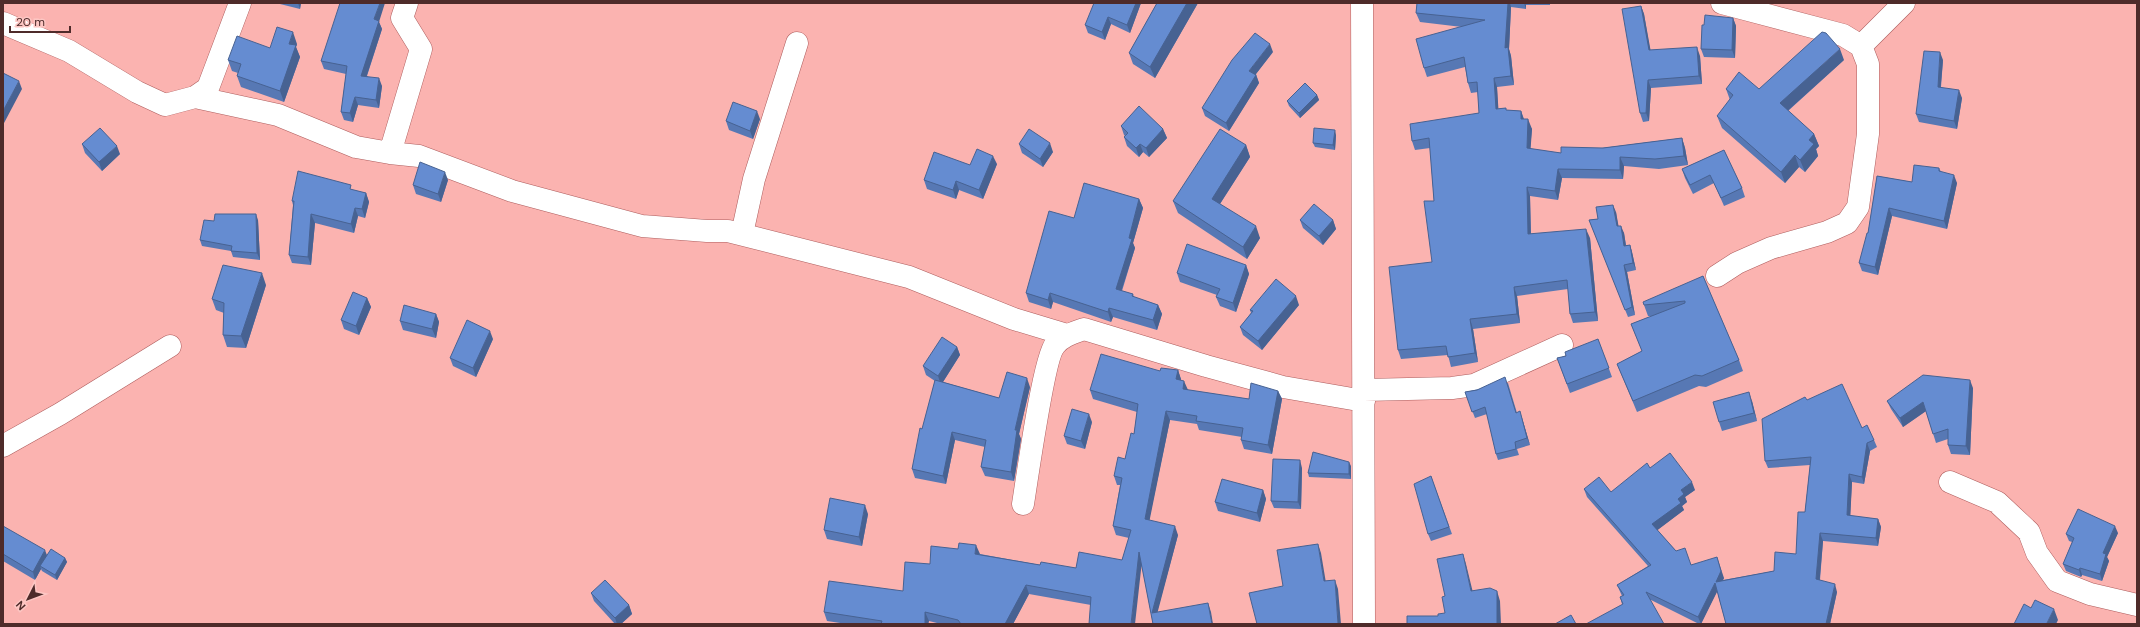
<svg xmlns="http://www.w3.org/2000/svg" width="2140" height="627" viewBox="0 0 2140 627" font-family="'DM Sans',sans-serif">
	<style>
		.lines { fill: none; stroke-linecap: round; stroke-linejoin: round }
		.minor-casing { stroke: #ae5d5d; stroke-width: 23 }
		.minor { stroke: #fff; stroke-width: 22 }
		.wall { fill: #5778b4 }
		.shaded-wall { fill: #476292 }
		.building { fill: #658cd1; stroke: #476292 }
	</style>
	<rect width="100%" height="100%" fill="#fbb3b0"/>
	<g class="lines">
		<g class="minor-casing">
			<path id="minor" d="M1362,3L1364,624
				M3,23L69,51L137,92L165,105L195,97L208,88L240,3
				M1861,46L1904,3
				M195,97L278,115L356,147L390,153L419,156L512,191L642,226L707,231H728L909,277L1014,319L1067,335
				M390,153L421,49L402,18L407,3
				M742,234L754,179L797,43
				M1717,276L1737,263L1771,248L1827,232L1847,223L1858,207L1868,134V64L1861,46L1843,35L1722,3
				M1364,390L1452,388L1474,385L1562,345
				M3,446L60,414L170,346
				M1950,482L1997,502L2029,532L2037,553L2057,581L2090,594L2137,605
				M1023,504C1027,479 1044,357 1055,345C1062,336 1073,333 1084,329L1206,366L1283,387L1364,401"/>
		</g>
		<use href="#minor" class="minor"/>
	</g>
	<path class="wall" d="M276,3H301L300,9Z
		M1141,3L1130,33L1111,24L1105,40L1088,33L1085,25Z
		M1157,3H1198L1155,78L1133,64L1129,53Z
		M1417,3H1550V5H1526V9L1511,7L1509,49L1511,56L1514,85L1497,87L1498,109L1506,108V110L1521,111L1524,119L1532,129L1530,149L1561,153L1682,138L1685,148L1688,165L1659,169L1624,166L1623,179L1562,178L1558,200L1530,196L1531,234L1590,238L1598,321L1573,323L1570,314L1568,289L1517,296L1520,323L1473,329L1478,362L1451,367L1448,355L1401,359L1398,350L1432,262L1434,201L1430,148L1415,150L1412,141L1479,113L1478,92L1471,93L1468,83L1465,67L1427,77L1424,68L1462,27L1420,22L1416,13Z
		M1641,6L1644,14L1650,50L1700,56L1702,84L1651,88L1649,121L1643,122L1640,113Z
		M1733,18L1736,26L1735,58L1704,57L1701,49L1704,25Z
		M379,22L382,29L367,76L382,86L379,108L358,105L353,122L344,120L341,112L346,74L324,69L321,61Z
		M297,44L296,47L300,57L284,102L241,87L237,76L238,73L232,71L228,60L270,48Z
		M1273,52L1256,74L1259,83L1229,131L1205,116L1202,108Z
		M1844,60L1788,111L1814,134L1819,146L1816,149L1818,156L1805,172L1799,167L1785,183L1722,128L1717,116L1730,100L1726,89H1759Z
		M1943,60L1941,87L1962,98L1957,129L1919,122L1916,114Z
		M1317,95L1319,100L1300,118L1289,106L1287,101Z
		M760,119L753,139L729,130L726,121Z
		M1121,126L1163,129L1167,138L1149,157L1143,152L1139,157L1127,146L1124,137L1125,136L1124,135Z
		M1336,135L1335,150L1315,147L1313,143Z
		M82,144L120,154L102,171L85,153Z
		M1019,144L1053,152L1043,167L1022,153Z
		M1246,145L1250,157L1220,204L1260,238L1247,259L1178,213L1173,201Z
		M1724,150L1742,188L1745,197L1724,206L1714,183L1693,194L1685,178L1682,169Z
		M997,164L983,199L959,190L956,199L927,189L924,180L970,165Z
		M1939,168L1941,172L1957,183L1947,229L1892,216L1878,275L1862,271L1859,263L1868,233L1877,176L1912,182Z
		M448,180L441,202L416,194L413,185Z
		M352,190L366,193L369,202L365,218L358,216L354,233L315,223L311,265L292,263L289,255L293,205L292,201Z
		M1139,199L1143,208L1133,243L1135,248L1122,291L1133,294L1134,297L1158,305L1162,314L1157,330L1113,317L1111,322L1053,302L1051,309L1029,302L1026,293L1074,218Z
		M1616,212L1618,226L1624,233L1626,245H1630L1632,252L1636,270L1627,272L1635,315L1628,317L1589,220L1598,219Z
		M258,220L260,260L233,257L231,251L202,246L200,240L214,221Z
		M1300,220H1333L1336,229L1323,245L1303,228Z
		M1246,265L1249,274L1236,312L1220,306L1216,297L1217,295L1180,282L1177,273Z
		M1703,276L1739,360L1743,371L1706,387L1699,386L1637,412L1617,364L1642,351L1631,324L1652,316H1648L1644,305Z
		M266,285L246,348L227,347L223,335L224,313L216,310L212,299Z
		M367,298L371,307L359,335L344,329L341,320Z
		M1299,305L1262,350L1243,335L1240,327L1251,313L1250,310Z
		M436,314L439,322L436,338L403,330L400,321Z
		M493,339L476,377L453,366L450,358Z
		M1598,339L1612,377L1570,393L1557,358L1566,356Z
		M957,347L960,355L943,382L999,398L1030,387L1019,434L1021,439L1014,481L985,476L981,467L985,447L955,440L946,484L915,478L912,469L935,381L926,375L923,366Z
		M1178,370L1181,380L1188,390L1249,399L1278,391L1282,399L1272,454L1244,449L1241,440L1242,437L1199,430L1197,424L1170,420L1149,520L1178,535L1157,612H1211L1153,624L1142,566L1091,605L1029,594L1013,624H941L929,621L928,624H847L827,621L824,612L903,591L930,564L958,549L980,554L1040,565L1076,568L1122,560L1129,538L1116,535L1113,526L1120,485H1117L1114,476L1125,459L1134,434L1137,412L1093,399L1090,390L1160,371Z
		M1508,383L1517,413L1522,418L1530,445L1517,449L1519,455L1498,460L1496,454L1487,414L1475,418L1465,392Z
		M1973,388L1970,455L1951,454L1948,445V439L1936,443L1926,411L1903,427L1891,409L1887,401Z
		M1807,400L1862,428L1874,440L1877,447L1870,451L1864,484L1852,482L1850,516L1878,519L1881,527L1878,546L1823,541L1820,580L1837,592L1830,624H1726L1717,591L1701,624H1699L1651,600L1622,604L1620,597L1622,596L1617,585L1648,566L1587,497L1584,489L1611,492L1650,468L1695,490L1685,497L1687,502L1682,506L1684,510L1657,530L1676,551L1691,565L1724,578L1723,580L1774,571L1796,554L1805,512L1810,465L1768,468L1765,461Z
		M1752,401L1757,421L1722,431L1719,422Z
		M1092,422L1085,449L1067,444L1064,436Z
		M1351,466V479L1309,477L1308,473Z
		M1302,468L1301,509L1274,508L1271,501Z
		M1431,476L1452,534L1431,541L1428,534Z
		M1263,490L1266,499L1260,522L1218,511L1215,502Z
		M868,514L862,546L827,539L824,530Z
		M3,526L47,555L65,558L67,562L57,580L42,571L41,569L35,580L3,561Z
		M2118,533L2107,557L2109,561L2102,581L2082,575L2081,577L2066,571L2063,564L2072,542L2069,541L2066,534Z
		M591,593L629,605L632,614L621,624H615L594,601Z"/>
	<path class="shaded-wall" d="M298,3H301L300,9Z
		M380,3H385L379,22L382,29L364,84L361,76L374,19Z
		M1136,3H1141L1130,33L1127,25Z
		M1187,3H1198L1155,78L1150,67Z
		M1508,3H1510L1511,7L1509,49L1511,56L1514,85L1511,76L1505,48Z
		M1524,3H1525L1526,5V9Z
		M1641,6L1644,14L1652,58L1649,50Z
		M1108,17L1111,24L1105,40L1102,32Z
		M1733,18L1736,26L1735,58L1732,50Z
		M293,32L297,44L296,47L300,57L284,102L280,91L289,44Z
		M1270,44L1273,52L1252,79L1249,71Z
		M1697,47L1700,56L1702,84L1699,76Z
		M1840,49L1844,60L1784,114L1780,103Z
		M1940,52L1943,60L1940,94L1938,87Z
		M1256,75L1259,83L1229,131L1226,123Z
		M379,78L382,86L379,108L376,100Z
		M1494,78L1497,87L1499,118L1496,109Z
		M1648,80L1651,88L1649,121L1646,113Z
		M19,81L22,89L3,125V111Z
		M1959,90L1962,98L1957,129L1954,121Z
		M1317,95L1319,100L1300,118L1299,113Z
		M355,97L358,105L353,122L350,113Z
		M757,111L760,119L753,139L750,131Z
		M1521,111L1524,120L1521,119Z
		M1528,119L1532,129L1530,157L1527,148Z
		M1163,129L1167,138L1149,157L1146,148Z
		M1335,130L1336,135L1335,150L1333,145Z
		M1814,134L1819,146L1816,149L1818,156L1805,172L1800,160L1809,140Z
		M1682,138L1685,148L1688,165L1684,156Z
		M1050,143L1053,152L1043,167L1040,159Z
		M1140,144L1143,152L1139,157L1136,148Z
		M1246,145L1250,157L1216,210L1212,199Z
		M117,146L120,154L102,171L99,162Z
		M1795,155L1799,167L1785,183L1781,172Z
		M993,156L997,164L983,199L979,190Z
		M1620,157L1624,166L1623,179L1620,170Z
		M1558,169L1562,178L1558,200L1555,191Z
		M445,172L448,180L441,202L438,194Z
		M1954,175L1957,183L1947,229L1944,221Z
		M956,181L959,190L956,199L953,190Z
		M1527,187L1530,196L1531,243L1528,234Z
		M366,193L369,202L365,218L362,209Z
		M1139,199L1143,208L1133,243L1135,248L1119,298L1116,289L1129,238Z
		M1613,205L1616,212L1620,234L1617,226Z
		M355,208L358,216L354,233L351,224Z
		M1889,208L1892,216L1878,275L1875,267Z
		M256,214L258,220L260,260L257,253Z
		M311,214L315,223L311,265L308,257Z
		M1333,220L1336,229L1323,245L1319,236Z
		M1256,226L1260,238L1247,259L1243,247Z
		M1621,226L1624,233L1627,253L1624,246Z
		M1586,229L1590,238L1598,321L1595,312Z
		M1630,245L1632,252L1636,270L1633,263Z
		M1246,265L1249,274L1236,312L1233,303Z
		M1624,265L1627,272L1635,315L1632,307Z
		M262,273L266,285L246,348L241,336Z
		M1514,287L1517,296L1520,323L1517,314Z
		M1050,293L1053,302L1051,309L1048,300Z
		M1296,296L1299,305L1262,350L1258,341Z
		M367,298L371,307L359,335L356,326Z
		M1158,305L1162,314L1157,330L1153,320Z
		M1109,308L1113,317L1111,322L1108,312Z
		M436,314L439,322L436,338L432,329Z
		M1470,319L1473,329L1478,362L1475,353Z
		M490,331L493,339L476,377L473,368Z
		M957,347L960,355L941,385L938,376Z
		M1178,370L1181,379L1179,388L1176,379Z
		M1027,378L1030,387L1019,434L1021,439L1014,481L1011,472L1015,430Z
		M1970,380L1973,388L1970,455L1966,446Z
		M1184,381L1188,390L1186,398L1183,389Z
		M1278,391L1282,399L1272,454L1268,445Z
		M1749,392L1752,401L1757,421L1754,413Z
		M1923,402L1926,411L1903,427L1900,418Z
		M1166,411L1170,420L1148,528L1145,519Z
		M1520,411L1522,418L1530,445L1527,438Z
		M1089,414L1092,422L1085,449L1081,441Z
		M952,432L955,440L946,484L943,476Z
		M1867,443L1870,451L1864,484L1862,477Z
		M1300,460L1302,468L1301,509L1298,502Z
		M1349,462L1351,466V479L1349,474Z
		M1849,474L1852,482L1850,523L1847,515Z
		M1692,482L1695,490L1685,497L1687,502L1682,506L1684,510L1655,532L1652,524L1678,499L1681,490Z
		M1263,490L1266,499L1260,522L1257,513Z
		M865,505L868,514L862,546L859,537Z
		M1878,519L1881,527L1878,546L1876,538Z
		M1175,526L1178,535L1155,622L1152,613Z
		M2115,526L2118,533L2107,557L2109,561L2102,581L2100,574L2103,553Z
		M1820,533L1823,541L1819,587L1816,579Z
		M1318,544L1321,553L1327,589L1324,581Z
		M976,545L980,554H975Z
		M45,550L48,558L40,566L41,569L35,580L33,572Z
		M1139,552L1142,561L1135,624H1131Z
		M1463,554L1466,564L1475,601L1471,591Z
		M1717,557L1724,578L1718,590L1716,582Z
		M65,558L67,562L57,580L55,575Z
		M2080,568L2082,575L2081,577L2079,570Z
		M1335,580L1338,589L1341,624H1338Z
		M1715,583L1718,590L1701,624L1698,617Z
		M1835,584L1837,592L1830,624H1826Z
		M1026,585L1029,594L1013,624H1005Z
		M1497,591L1500,601L1501,624H1497Z
		M1208,603L1211,612L1213,624H1212Z
		M629,605L632,614L621,624H617L615,618Z
		M2054,609L2058,620L2056,624H2047V623Z
		M925,612L929,621L928,624H925Z"/>
	<path class="building" d="M340,3H380L374,19L379,21L361,76L379,78L376,100L355,97L350,113L341,112L347,66L321,61Z
		M1094,3H1136L1127,25L1108,17L1102,32L1085,25Z
		M1157,3H1187L1150,67L1129,53Z
		M1417,3H1508L1505,48L1508,47L1511,76L1494,78L1496,109L1506,108V110L1521,111V119H1528L1527,148L1561,153V147L1603,148L1682,138L1684,156L1655,159L1620,157V170L1558,169L1555,191L1527,187L1528,234L1586,229L1595,312L1570,314L1567,280L1514,287L1517,314L1470,319L1475,353L1448,357L1446,346L1398,350L1389,267L1432,262L1424,201H1434L1429,138L1412,141L1410,124L1479,113L1477,82L1468,83L1464,57L1424,68L1416,39L1485,20L1416,13Z
		M1641,6L1649,50L1697,47L1699,76L1648,80L1646,113H1640L1622,9Z
		M1705,15L1733,18L1732,50L1701,49L1702,25H1704Z
		M277,27L293,32L289,44L296,45L280,91L237,76L241,64L228,60L237,36L270,48Z
		M1822,32L1826,33L1840,49L1780,103L1814,134L1809,140L1814,144L1800,160L1795,155L1781,172L1717,116L1733,95L1726,89L1739,72L1759,89Z
		M1255,33L1270,44L1249,71L1256,75L1226,123L1202,108L1232,60Z
		M1924,51L1940,52L1938,87L1959,90L1954,121L1916,114Z
		M3,73L19,81L3,111Z
		M1305,83L1317,95L1299,113L1287,101Z
		M733,102L757,111L750,131L726,121Z
		M1139,106L1163,129L1146,148L1140,144L1136,148L1124,137L1128,133L1121,126Z
		M100,128L117,146L99,162L82,144Z
		M1314,128L1335,130L1333,145L1313,143Z
		M1029,129L1050,143L1040,159L1019,144Z
		M1220,129L1246,145L1212,199L1256,226L1243,247L1173,201Z
		M977,149L993,156L979,190L956,181L953,190L924,180L934,152L970,165Z
		M1724,150L1742,188L1721,198L1710,175L1690,185L1682,169Z
		M420,162L445,172L438,194L413,185Z
		M1914,165L1939,168V171L1954,175L1944,221L1889,208L1875,267L1859,263L1867,233H1868L1877,176L1912,182Z
		M298,171L351,185L350,189L366,193L362,209L355,208L351,224L311,214L308,257L289,255L294,201H292Z
		M1084,183L1139,199L1129,238L1132,239L1116,289L1133,294L1132,296L1158,305L1153,320L1109,308L1108,312L1050,293L1048,300L1026,293L1049,211L1074,218Z
		M1314,204L1333,220L1319,236L1300,220Z
		M1613,205L1617,226H1621L1624,246L1630,245L1633,263L1624,265L1632,307L1625,310L1589,220L1598,219L1596,207Z
		M215,214H256L257,253L231,251L232,246L200,240L204,220L214,221Z
		M1187,244L1246,265L1233,303L1216,297L1220,289L1177,273Z
		M223,265L262,273L241,336L223,335L224,303L212,299Z
		M1703,276L1739,360L1702,376L1695,375L1633,401L1617,364L1642,351L1631,324L1685,303V301L1644,305L1643,302Z
		M1276,279L1296,296L1258,341L1240,327L1253,311L1250,310Z
		M353,292L367,298L356,326L341,320Z
		M404,305L436,314L432,329L400,321Z
		M467,320L490,331L473,368L450,358Z
		M942,337L957,347L938,376L923,366Z
		M1598,339L1609,368L1567,384L1557,358L1566,356L1565,352Z
		M1101,354L1160,371L1161,368L1178,370L1176,379L1184,381L1183,389L1249,399L1251,383L1278,391L1268,445L1241,440L1243,428L1196,421L1197,416L1166,411L1145,519L1175,526L1152,613L1208,603L1212,624H1153L1139,552L1131,624H1089L1091,597L1026,585L1005,624H961L958,620L925,612V624H881L882,621L824,612L829,581L903,591L905,562L930,564L931,546L958,549L959,543L976,545L975,554L1040,565L1041,562L1076,568L1079,552L1122,560L1131,530L1113,526L1122,478L1114,476L1118,457L1125,459L1131,433L1134,434L1138,404L1090,390Z
		M1007,372L1027,378L1015,430H1017L1011,472L981,467L986,440L952,432L943,476L912,469L920,428L922,429L935,380L999,398Z
		M1923,375L1970,380L1966,446L1948,445V429L1933,434L1923,402L1900,418L1887,401Z
		M1505,377L1516,413L1520,411L1527,438L1515,442L1516,449L1496,454L1485,407L1472,412L1465,392L1477,390Z
		M1842,384L1862,428L1867,425L1874,440L1867,443L1862,477L1849,474L1847,515L1878,519L1876,538L1820,533L1816,579L1835,584L1826,624H1726L1715,583L1698,617L1646,592L1664,624H1586L1623,604L1620,597L1624,595L1617,585L1651,565L1584,489L1599,477L1611,492L1647,463L1650,468L1670,453L1692,482L1681,490L1684,494L1678,499L1681,503L1652,524L1676,551L1685,548L1691,565L1717,557L1721,571L1716,582L1774,571L1775,552L1796,554L1798,512H1805L1811,457L1765,461L1762,419L1805,397L1807,400Z
		M1749,392L1754,413L1719,422L1713,402Z
		M1072,409L1089,414L1081,441L1064,436Z
		M1313,452L1349,462V474L1308,473Z
		M1273,459L1300,460L1298,502L1271,501Z
		M1431,476L1449,527L1428,534L1414,484Z
		M1222,479L1263,490L1257,513L1215,502Z
		M830,498L865,505L859,537L824,530Z
		M2078,509L2115,526L2103,553L2106,554L2100,574L2080,568L2079,570L2063,564L2074,538L2066,534Z
		M3,526L45,550L33,572L3,554Z
		M1318,544L1324,581L1335,580L1338,624H1257L1249,593L1283,586L1277,550Z
		M51,549L65,558L55,575L40,566Z
		M1463,554L1471,591L1490,588L1497,591V624H1407V616H1438V614L1445,613L1442,597L1445,596L1437,559Z
		M605,580L629,605L615,618L591,593Z
		M2035,600L2054,609L2047,623L2049,624H2014L2024,604L2031,608Z
		M1571,615L1576,624H1555Z"/>
	<rect width="2140" height="627" fill="none" stroke="#4e2b2a" stroke-width="8"/>
	<g transform="translate(28 599) rotate(228)" stroke="#fdc6c3" stroke-width="3" paint-order="stroke">
	<path d="M0-3L7 15L0 10L-7 15Z" fill="#4e2b2a"/>
	<text y="-6" font-size="11" font-weight="bold" text-anchor="middle" fill="#4e2b2a">N</text>
	</g>
	<path d="M10 26v6h60v-6" fill="none" stroke="#4e2b2a" stroke-width="2"/>
	<text x="16" y="26" font-size="12" fill="#4e2b2a" stroke="#fdc6c3" stroke-width="3" paint-order="stroke">20 m</text>
</svg>
